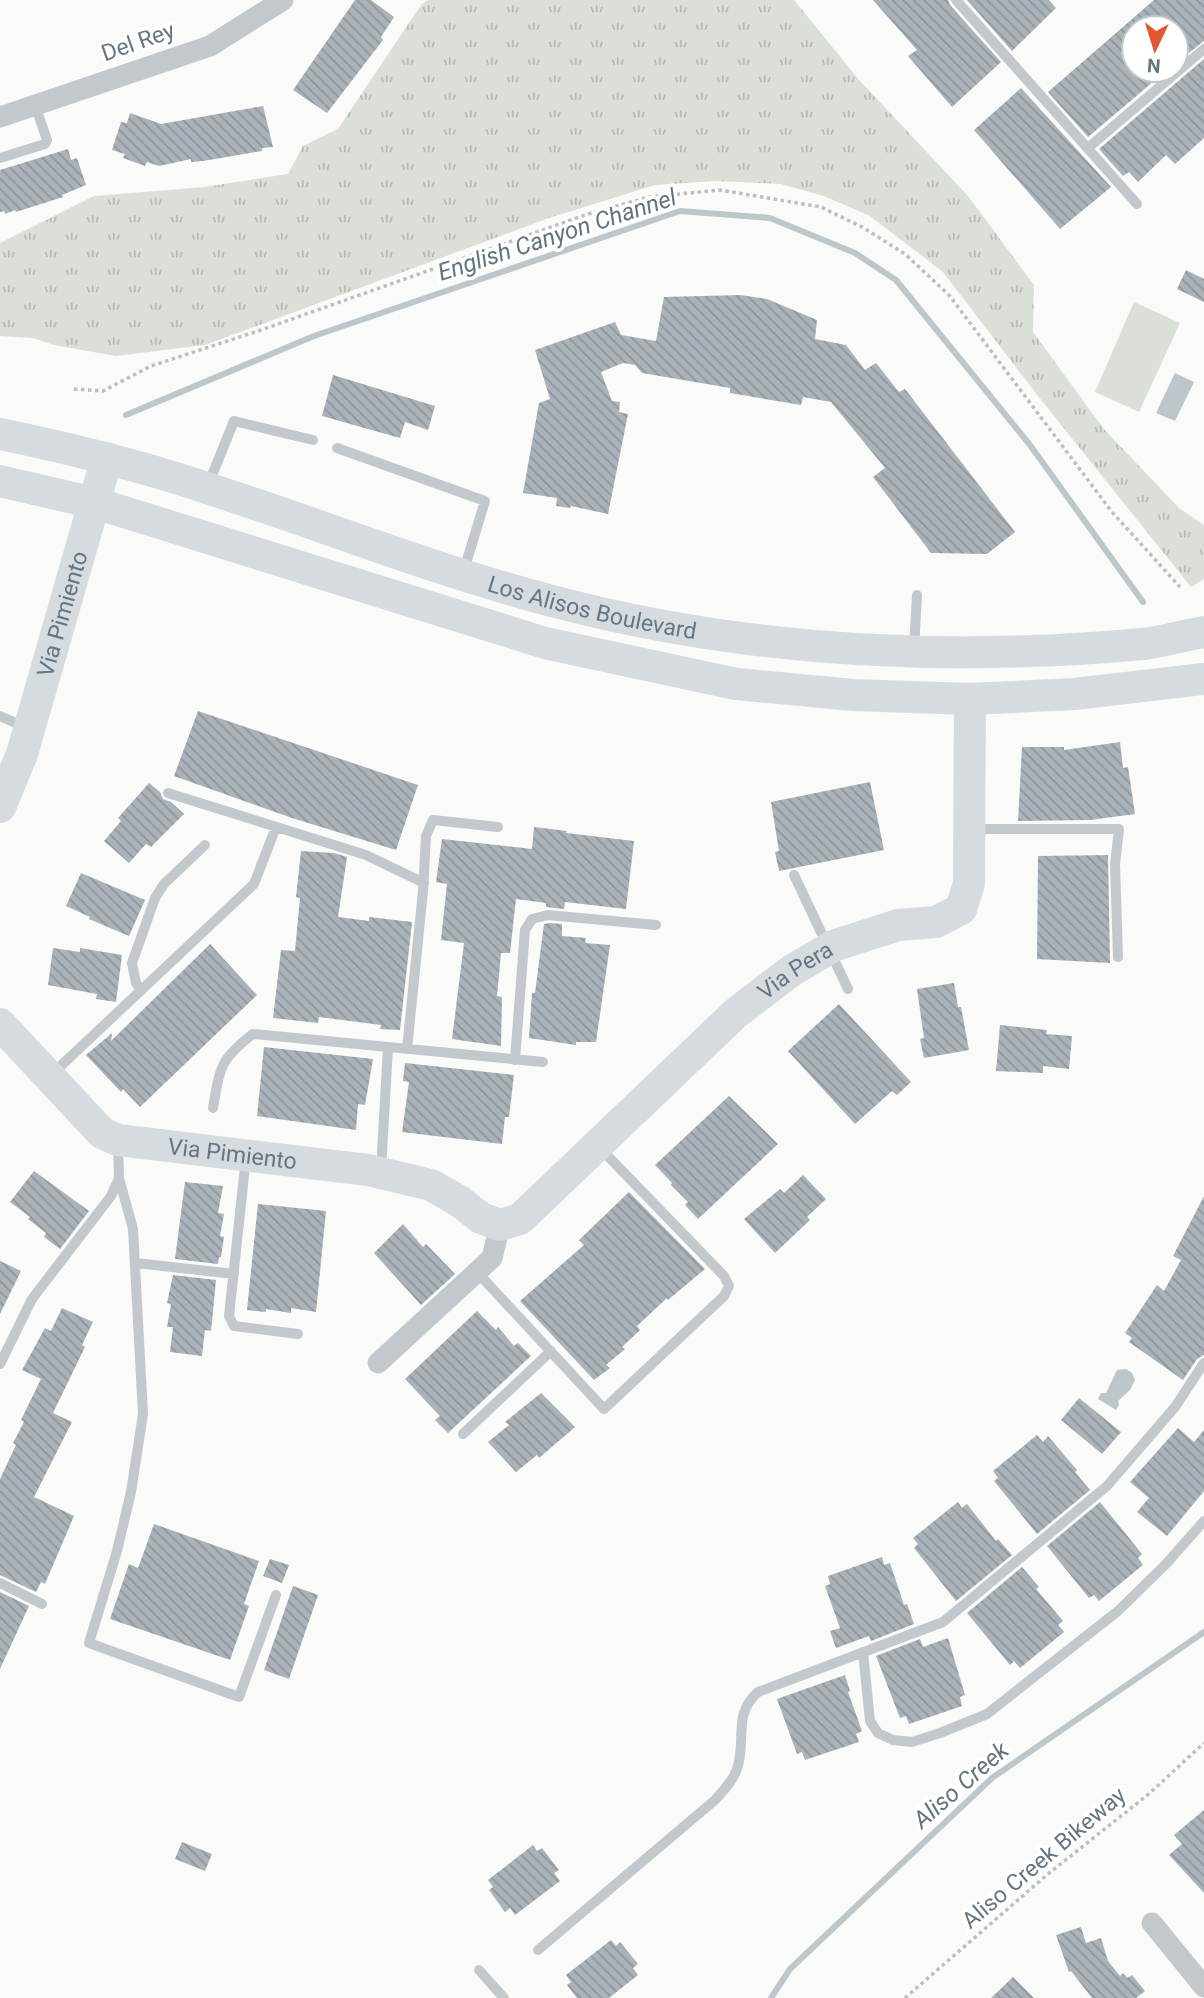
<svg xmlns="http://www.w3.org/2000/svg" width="1204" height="1998" viewBox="0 0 1204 1998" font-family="Roboto,sans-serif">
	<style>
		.grass { fill: url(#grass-tufts) }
		.pitch { fill: #dadfd7 }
		.water { fill: #bbc7cb }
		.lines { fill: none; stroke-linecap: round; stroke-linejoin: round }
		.stream { stroke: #bbc7cb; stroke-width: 6 }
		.building { fill: url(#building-back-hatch) }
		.path { stroke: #bbbfc2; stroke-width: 3.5; stroke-dasharray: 3.5 3.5; stroke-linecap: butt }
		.lane { stroke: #c3c8cc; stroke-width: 10 }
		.street { stroke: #c3c8cc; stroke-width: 21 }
		.secondary { stroke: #d6dbdf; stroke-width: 32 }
		.labels { text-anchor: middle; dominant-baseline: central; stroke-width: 7; stroke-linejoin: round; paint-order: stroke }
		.street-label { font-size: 23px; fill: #657683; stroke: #fff }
		.water-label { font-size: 24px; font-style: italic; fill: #60757c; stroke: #fff }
	</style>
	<defs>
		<pattern id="grass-tufts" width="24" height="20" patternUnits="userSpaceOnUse" patternTransform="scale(1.75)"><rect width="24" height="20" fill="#dadfd7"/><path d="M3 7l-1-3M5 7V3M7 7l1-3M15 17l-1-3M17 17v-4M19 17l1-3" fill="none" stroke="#b4b9b4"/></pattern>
		<pattern id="building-back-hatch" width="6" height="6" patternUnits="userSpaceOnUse" patternTransform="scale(1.75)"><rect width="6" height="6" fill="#aab3b9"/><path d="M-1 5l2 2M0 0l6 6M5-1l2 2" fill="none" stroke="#8e969c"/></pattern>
	</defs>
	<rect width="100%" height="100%" fill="#fafaf8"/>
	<path class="grass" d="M428,0H794L860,81L968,196L1034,285L1033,332L1103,428L1179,508L1204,525V579L1191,587L1038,396L943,272L870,216L824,196L781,184L716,181L655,185L549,218L205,345L116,356L54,345L33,338L0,336V243L94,196L205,187L288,174L303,146L338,129L421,5Z"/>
	<path class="pitch" d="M1134,302L1180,323L1139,412L1095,392Z"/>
	<path class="water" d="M1175,373L1194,382L1175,421L1156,413Z
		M1126,1369L1132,1373L1135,1380L1130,1390L1118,1401L1119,1405L1116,1410L1098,1399L1101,1393H1106L1117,1370Z"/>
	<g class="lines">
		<path class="stream" d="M126,415L314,336L680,211L770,218L855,253L896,280L1030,445L1143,602
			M771,1998L790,1969L992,1778L1204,1632"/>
	</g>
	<path class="building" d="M355,0H371L394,17L381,37L383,40L327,113L293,90Z
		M873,0H948L950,5L1001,62L952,107L908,56L917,50Z
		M967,0H1049L1056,8L1012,51Z
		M1154,0H1204V41L1176,63V28H1134V70H1167L1088,137L1048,92Z
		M1204,59V138L1175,164L1166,155L1138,182L1129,172L1123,176L1099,149Z
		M1021,88L1111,187L1060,229L974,130Z
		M263,106L273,147L262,148V151L203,161L191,162V159L159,166L147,162L145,166L123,158L125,154L112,150L121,122L127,123L130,113L161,124Z
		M68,149L71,160L77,158L86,185L62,195L63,197L16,212L15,210L5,214L4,211L0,212V170Z
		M1186,270L1204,279V302L1177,289Z
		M740,295L767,299L817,320L815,339L846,345L865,370L876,363L899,392L905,389L1015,532L987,554L931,553L873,477L885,468L831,402L803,397L801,405L730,393V388L642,373L635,365L623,363L601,372L612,401L620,402L619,412L628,414L608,514L571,506L570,508L556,506L557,498L523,493L539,403L550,399L535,350L615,322L621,335L656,341L664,297Z
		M333,375L435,406L428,430L405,422L400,438L322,416Z
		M198,711L418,785L396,850L292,818L174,776Z
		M1120,742L1123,768L1128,767L1135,814L1090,820L1018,821L1022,747H1064V750Z
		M870,782L884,850L779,871L775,852L779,851L771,802Z
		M149,783L160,792L163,799L171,802L184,814L151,847L146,844L129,863L104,841L121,821L118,818Z
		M534,827L567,831L566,833L634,841L626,909L565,902L564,909L546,907V903L516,899L510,953H501L497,996L502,997L501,1046L452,1039L464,943L441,940L447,884L436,882L442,839L532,849Z
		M301,851L334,853L347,857L338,917L369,921V917L412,922L400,1030L380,1029L381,1025L319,1017L318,1023L273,1018L281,950L295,951L300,898L296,897Z
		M1108,855L1110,963L1037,959L1038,856Z
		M81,873L145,900L129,936L89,919L90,917L66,906Z
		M549,923L562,924V936L586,938L585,943L610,945L596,1042H576V1045L529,1038L532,993H535L544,924Z
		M210,944L257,995L140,1107L123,1089L121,1092L86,1055L112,1033L111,1041Z
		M53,948L80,952V948L122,955L116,1002L96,999L97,994L48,985Z
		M954,983L958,1007H961L969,1050L924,1058L920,1039L924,1038L917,989Z
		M839,1004L911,1082L897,1095L892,1091L855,1124L788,1051Z
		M1000,1025L1047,1030L1046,1034L1072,1036L1069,1069L1043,1066V1073L996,1071Z
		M264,1047L373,1059L365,1105L358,1104L356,1130L257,1116Z
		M405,1063L514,1075L509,1117H505L502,1144L402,1132L409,1082L403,1081Z
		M729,1096L778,1144L698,1219L685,1205L688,1202L671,1185L672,1183L655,1165Z
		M34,1171L89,1211L60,1249L44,1237L46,1233L28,1219L30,1217L10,1202Z
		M803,1175L826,1199L807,1217L810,1220L775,1253L744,1219L780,1189L784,1193Z
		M185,1182L223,1186L218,1213L224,1214L220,1236L224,1237L221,1257H219L218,1264L175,1259Z
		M629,1192L705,1269L668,1300L667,1298L637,1326L640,1330L622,1347L625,1349L606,1365L610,1368L594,1380L520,1301L584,1245L579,1240Z
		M1204,1196V1355L1197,1359L1183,1380L1129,1342L1132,1338L1125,1333L1157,1285L1164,1291L1181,1260L1173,1256Z
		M258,1204L326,1211L316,1312L291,1308V1313L266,1309V1312L247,1310Z
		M403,1224L423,1247L426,1244L455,1274L421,1305L374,1253Z
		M0,1261L21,1271L0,1314Z
		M173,1275L216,1280L211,1331L205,1330L202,1356L170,1352L173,1327H167L171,1304L167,1303Z
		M62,1308L93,1322L82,1345L85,1347L53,1413L72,1422L34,1497L74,1516L45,1584L41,1582L36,1592L0,1575V1479L16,1445L13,1443L24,1422L21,1420L41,1379L22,1370L45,1328L51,1331Z
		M477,1311L496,1330L498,1327L514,1346L518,1343L531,1356L448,1433L435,1420L440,1416L405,1379Z
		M541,1393L575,1427L539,1458L537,1455L516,1472L488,1442L509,1425L505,1422Z
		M1079,1398L1121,1432L1102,1454L1061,1420Z
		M1178,1428L1194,1442L1204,1430V1491L1167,1536L1137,1512L1149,1498L1130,1482Z
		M1037,1435L1043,1442L1048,1436L1077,1470L1075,1472L1090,1490L1037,1534L994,1481L998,1478L993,1471Z
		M958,1502L962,1508L967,1504L996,1541L998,1539L1012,1555L956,1601L914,1548L918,1544L913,1538Z
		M1100,1502L1142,1554L1138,1558L1143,1565L1099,1601L1094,1595L1089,1598L1047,1546Z
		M154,1524L259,1561L244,1604L249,1606L230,1660L110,1619L129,1564L138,1568Z
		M882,1557L884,1565L890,1563L904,1605L907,1604L914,1624L871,1641L869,1636L836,1648L830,1631L840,1628L825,1586L830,1584L828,1576Z
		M270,1559L289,1565L282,1583L263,1576Z
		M1022,1567L1039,1587L1036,1589L1063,1621L1058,1625L1064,1632L1020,1668L1014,1661L1010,1665L967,1613Z
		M293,1586L318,1595L289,1679L264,1670Z
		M0,1592L29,1606L0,1669Z
		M948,1638L965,1695L960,1697L962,1706L909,1724L906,1716L900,1718L876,1656L920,1639L923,1647Z
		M845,1675L850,1691L848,1692L862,1731L856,1734L859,1742L805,1760L802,1752L797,1754L777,1699Z
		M1204,1810V1893L1169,1855L1182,1844L1174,1835Z
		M182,1842L212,1854L205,1871L175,1859Z
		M533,1845L537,1851L542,1848L559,1870L554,1873L560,1881L515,1915L510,1908L505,1912L489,1890L493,1887L488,1880Z
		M1081,1927L1086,1943L1101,1938L1108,1961L1120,1976L1123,1973L1127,1978L1132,1975L1145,1991L1136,1998H1092L1071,1971L1069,1972L1056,1935Z
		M611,1940L616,1946L620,1942L638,1964L633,1968L638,1975L609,1998H577L567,1985L571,1982L566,1975Z
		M1013,1977L1034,1998H991Z"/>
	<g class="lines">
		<path class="path" d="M74,389L103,391L151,366L261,330L588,214L649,197L720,190L821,207L864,228L905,254L949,295L1112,512L1180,587
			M905,1998L1048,1874L1150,1793L1204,1743"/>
		<path class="lane" d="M956,0L1137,204
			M1088,148L1204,49
			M0,158L45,144L47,140L35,105
			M337,448L485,501L463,573
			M208,485L234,421L313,440
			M914,649L917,595
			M0,716L27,728
			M168,793L366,855L424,883
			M974,829H1119L1115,864L1118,957
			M794,875L848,989
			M141,991L136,983L132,963L155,898L164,884L205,845
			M407,1049L423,891L426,836L433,820L498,827
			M515,1060L525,930L532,919L548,915L656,925
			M50,1076L254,884L276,827
			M213,1108C220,1068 219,1060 253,1034L543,1062
			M246,1157L229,1316L234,1326L298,1334
			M381,1170L388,1047
			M119,1178L133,1229L143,1414L131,1492L117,1551L89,1643L239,1697L276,1595
			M136,1263L234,1274
			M477,1272L604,1409L724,1296L729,1286L724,1276L599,1147
			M0,1364L32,1299L111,1196L119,1178L118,1143
			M463,1434L551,1351
			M0,1583L42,1604
			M863,1652L870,1721L878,1733L893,1740L912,1742L940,1733L987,1714L1118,1611L1166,1564L1204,1521
			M538,1950L715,1800C723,1791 733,1781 737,1769C747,1740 732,1715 758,1692L943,1622L1107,1486L1175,1407L1204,1363
			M479,1970L504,1998"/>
		<path class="street" d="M0,117L210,46L283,0
			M378,1363L492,1258L500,1225
			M1152,1923L1204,1987"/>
		<g class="secondary">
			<path id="s1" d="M0,434C57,446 113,459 169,476C297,515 422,567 552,601C745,652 945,662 1143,644C1163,642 1184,635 1204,632"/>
			<path d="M0,481L95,503L545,643L736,684L853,695L970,699L1074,694L1204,679"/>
			<path id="s2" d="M0,807L22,754L107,458"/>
			<path id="s3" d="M0,1024L102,1133L118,1140L368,1170L431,1185L459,1201L481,1218L500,1225L520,1219L736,1013L791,971L833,946L898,925L936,922L961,909L969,884L970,699"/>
		</g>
	</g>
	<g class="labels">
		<g class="street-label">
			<text transform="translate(138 42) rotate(-19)">Del Rey</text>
			<text stroke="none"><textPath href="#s1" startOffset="618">Los Alisos Boulevard</textPath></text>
			<text stroke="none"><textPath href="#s2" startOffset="203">Via Pimiento</textPath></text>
			<text stroke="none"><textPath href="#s3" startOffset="956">Via Pera</textPath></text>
			<text stroke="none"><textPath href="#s3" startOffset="282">Via Pimiento</textPath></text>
			<text transform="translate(1044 1858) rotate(-40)">Aliso Creek Bikeway</text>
		</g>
		<g class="water-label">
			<text transform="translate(557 235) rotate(-18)">English Canyon Channel</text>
			<text transform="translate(961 1785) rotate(-41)">Aliso Creek</text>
		</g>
	</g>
	<g transform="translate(1155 49) rotate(184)"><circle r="33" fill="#ffffff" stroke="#c1c8cd" stroke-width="2"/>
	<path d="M0-5L12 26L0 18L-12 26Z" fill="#e4572e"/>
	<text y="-10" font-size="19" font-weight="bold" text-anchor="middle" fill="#657683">N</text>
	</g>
</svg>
